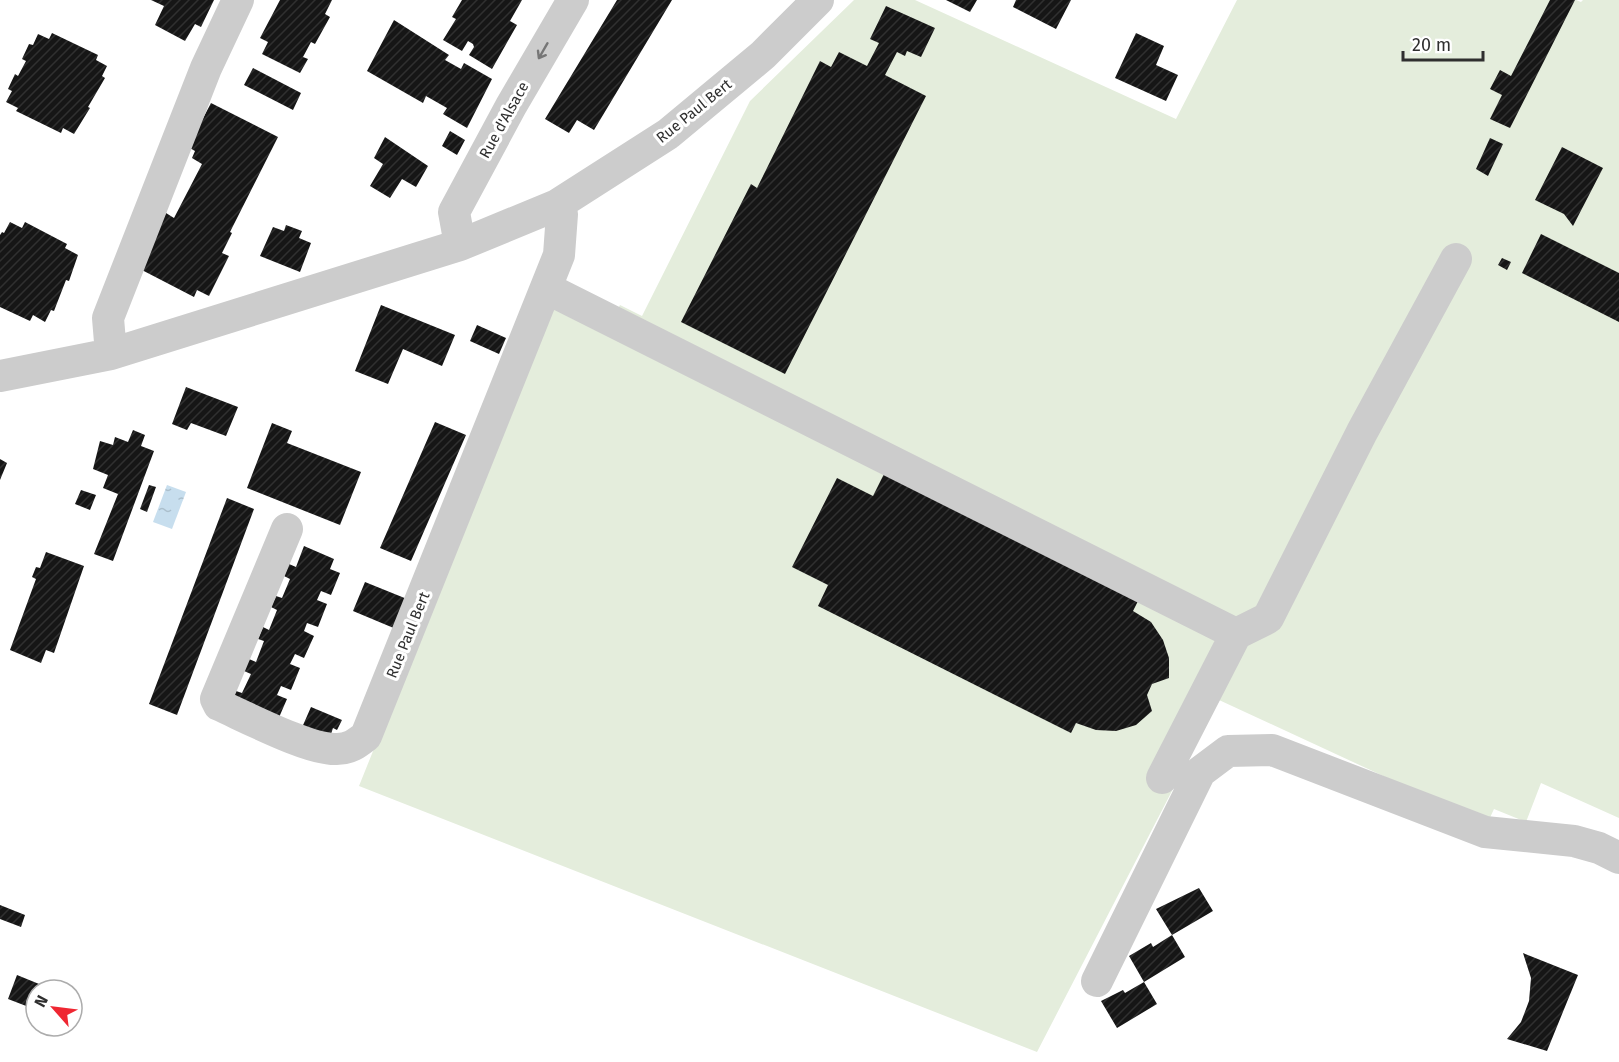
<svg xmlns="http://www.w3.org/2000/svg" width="1619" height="1062" viewBox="0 0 1619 1062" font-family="'Fira Sans',sans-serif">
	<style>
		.pitch { fill: #e4eddc }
		.water { fill: url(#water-ripples) }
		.building { fill: url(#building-hatch) }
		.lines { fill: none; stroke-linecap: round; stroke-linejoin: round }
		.minor { stroke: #ccc; stroke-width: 32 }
		.oneway { stroke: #767676 }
		.labels { text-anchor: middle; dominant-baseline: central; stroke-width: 6; stroke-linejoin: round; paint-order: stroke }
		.street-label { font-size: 15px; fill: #2f2f2f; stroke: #fff }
	</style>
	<defs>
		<pattern id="water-ripples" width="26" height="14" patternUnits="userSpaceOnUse" patternTransform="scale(1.5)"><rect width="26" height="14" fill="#c7deee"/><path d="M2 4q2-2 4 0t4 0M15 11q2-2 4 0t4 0" fill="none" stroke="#abbfcc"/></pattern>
		<pattern id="building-hatch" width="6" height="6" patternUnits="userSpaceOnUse" patternTransform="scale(1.5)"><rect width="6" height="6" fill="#161616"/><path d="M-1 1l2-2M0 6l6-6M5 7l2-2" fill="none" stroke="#303030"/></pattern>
	</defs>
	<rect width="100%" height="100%" fill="#fff"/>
	<path class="pitch" d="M854,0H915L1176,119L1237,0H1576L1581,2L1583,0H1619V818L1541,783L1526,822L1494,809L1487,824L1219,700L1037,1052L359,786L551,308L604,333L620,305L642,316L750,101Z"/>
	<path class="water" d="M167,485L186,492L172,529L153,522Z"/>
	<path class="building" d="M151,0H214L201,27L195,24L185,41L155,25L164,6Z
		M280,0H332L325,14L330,17L315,44L311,42L303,57L308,59L300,73L262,54L268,42L260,38Z
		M462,0H522L510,21L517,25L492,69L469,55L474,47L473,44L468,41L462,51L443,40L456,19L452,17Z
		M617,0H672L594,130L577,120L569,133L545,119Z
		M946,0H977L970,12Z
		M1016,0H1071L1056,29L1013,7Z
		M1550,0H1575L1510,128L1490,119L1502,95L1490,89L1500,70L1511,76Z
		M886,6L935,28L921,57L907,51L905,56L897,52L885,75L926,96L785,374L681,322L751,184L757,188L820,61L831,67L839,52L867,66L879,43L870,39Z
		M394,20L449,55L445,60L461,69L464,63L492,79L467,128L443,114L447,108L426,96L423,103L367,71Z
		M52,33L98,55L96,60L107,66L102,76L105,78L88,107L90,108L74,134L63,128L61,133L16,111L18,108L6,102L12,91L8,89L15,74L18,76L26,61L22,59L29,44L33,45L38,34L49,39Z
		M1136,33L1164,46L1156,65L1178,75L1166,101L1115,78Z
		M253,68L301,93L293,110L244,85Z
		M211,103L278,137L230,232L232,233L222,253L229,256L209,296L197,290L194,297L138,268L166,213L174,218L202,164L192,158L195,151L188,147Z
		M450,131L465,140L457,155L442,146Z
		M385,137L428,166L416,187L402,179L390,198L370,186L383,164L374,158Z
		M1490,138L1503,144L1488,176L1476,169Z
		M1562,147L1603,168L1573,226L1564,214L1535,200Z
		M10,222L22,228L25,222L67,244L65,248L78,255L69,281L66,280L54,311L51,310L45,322L33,315L30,321L0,307V235L2,232L4,233Z
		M286,225L302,231L299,238L311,243L300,272L260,256L273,227L284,231Z
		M1541,234L1619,273V322L1522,273Z
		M1502,258L1511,262L1507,270L1498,265Z
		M381,305L455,335L442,366L403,349L388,384L355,371Z
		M477,325L506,338L499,354L470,341Z
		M186,387L238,407L226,436L191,423L187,430L172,424Z
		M435,422L466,435L411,561L380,548Z
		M272,423L292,431L287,443L361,472L340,525L247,488Z
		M133,430L145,435L141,446L154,451L113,561L94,554L118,494L103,488L108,475L93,469L100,441L113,445L115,437L128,442Z
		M0,459L7,463L0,480Z
		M884,474L1138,601L1133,611L1151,622L1163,640L1169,658V678L1152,684L1147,695L1152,711L1136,725L1116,731L1096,730L1076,723L1071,733L818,606L828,585L792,567L837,478L873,496Z
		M149,485L156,487L147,512L140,509Z
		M81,490L96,495L90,510L75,504Z
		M227,498L254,509L177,715L149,704Z
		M304,546L334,559L330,569L340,573L331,595L321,591L317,600L327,604L318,627L307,623L304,631L314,636L304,658L295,654L290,664L300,668L291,690L281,686L277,695L287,699L277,722L231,702L236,691L242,693L251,674L244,671L249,659L256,662L264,641L258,639L263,627L269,630L277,610L271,607L276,596L282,598L290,579L284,576L289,564L296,567Z
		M46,552L84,566L54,653L46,650L41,663L10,650L36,579L32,577L36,567L40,568Z
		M365,582L407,599L396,629L353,611Z
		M311,707L342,720L337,730L333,728L328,743L300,732Z
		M1199,888L1213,911L1172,935L1156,909Z
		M0,905L25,915L21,927L0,919Z
		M1172,935L1185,957L1144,982L1129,956L1151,943L1153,947Z
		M1523,953L1578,975L1547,1051L1507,1039L1521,1022L1529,1001L1531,978Z
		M17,975L44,986L42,990H36L34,1009L8,999Z
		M1144,982L1157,1004L1117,1028L1101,1001L1123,990L1125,993Z"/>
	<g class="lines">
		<path class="minor" d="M460,245L454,212L511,106L573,0
			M546,288L1236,634L1268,618L1362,432L1456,259
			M111,354L108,318L206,68L238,0
			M0,376L111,354L460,245L557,205L668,134L763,55L818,0
			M287,529L216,699L219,705C246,717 311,751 337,749C350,749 357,743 366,736L559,255L562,214L557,205
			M1162,778L1236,634
			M1097,981L1200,772L1228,751L1272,750L1485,832L1574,841L1599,848L1619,858"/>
	</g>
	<defs><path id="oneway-shaft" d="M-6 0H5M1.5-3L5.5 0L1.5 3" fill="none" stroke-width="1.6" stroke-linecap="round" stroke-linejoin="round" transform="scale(1.5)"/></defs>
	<use class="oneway" href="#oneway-shaft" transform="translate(543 51) rotate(120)"/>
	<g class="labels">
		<g class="street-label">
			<text transform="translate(694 111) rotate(-39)">Rue Paul Bert</text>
			<text transform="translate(504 120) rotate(-61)">Rue d'Alsace</text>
			<text transform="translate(408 635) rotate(-68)">Rue Paul Bert</text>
		</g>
	</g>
	<g transform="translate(54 1008) rotate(298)"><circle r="28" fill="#ffffff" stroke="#acacac" stroke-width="1.5"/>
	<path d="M0-4.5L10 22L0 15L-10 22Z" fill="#ef2732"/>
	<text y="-9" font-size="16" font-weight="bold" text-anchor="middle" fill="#2f2f2f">N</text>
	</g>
	<path d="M1403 51v9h80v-9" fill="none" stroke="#2f2f2f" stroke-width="3"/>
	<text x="1412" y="51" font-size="18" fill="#2f2f2f" stroke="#ffffff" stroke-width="4.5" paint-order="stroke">20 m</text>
</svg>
